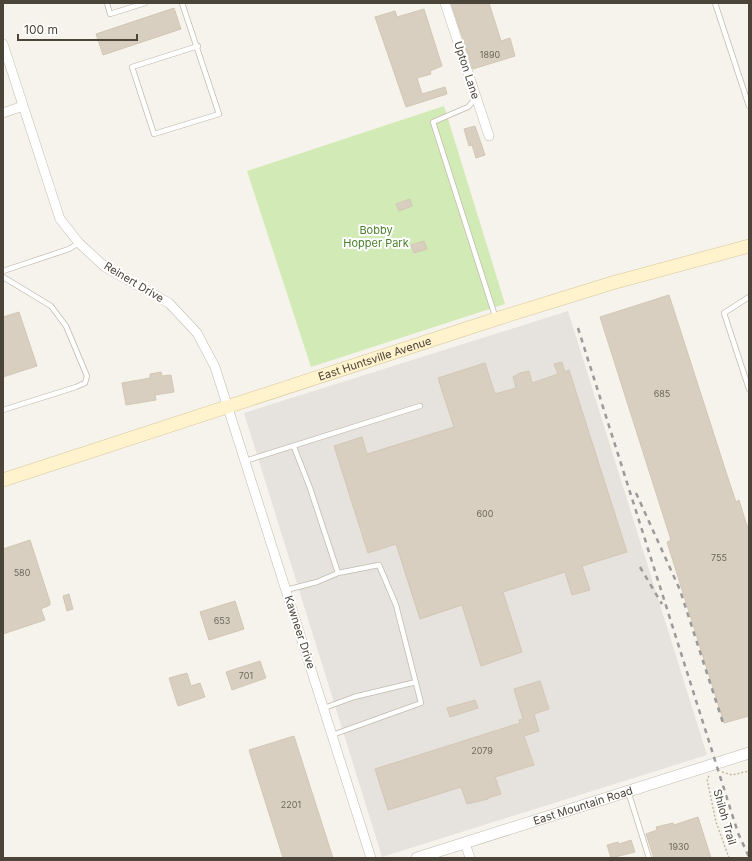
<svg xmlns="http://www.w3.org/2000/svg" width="752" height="861" viewBox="0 0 752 861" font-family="Inter,sans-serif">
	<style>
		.industrial { fill: #e6e2dd }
		.green { fill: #d2eab5 }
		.building { fill: #d8cfc1; stroke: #d3c7b4 }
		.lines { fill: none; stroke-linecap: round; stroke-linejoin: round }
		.service-casing { stroke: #c2bbae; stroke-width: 6 }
		.minor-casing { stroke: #c2bbae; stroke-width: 10 }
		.tertiary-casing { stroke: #c2bbae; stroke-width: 12 }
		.secondary-casing { stroke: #d6c79b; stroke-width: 14 }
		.path { stroke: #c4b79f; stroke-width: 1.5; stroke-dasharray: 2 2; stroke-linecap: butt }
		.service { stroke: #fff; stroke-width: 4.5 }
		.minor { stroke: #fff; stroke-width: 9 }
		.tertiary { stroke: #fff; stroke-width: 11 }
		.secondary { stroke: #fff3cd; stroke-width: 13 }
		.rail { stroke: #9a9a9a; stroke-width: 2.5; stroke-dasharray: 5 5; stroke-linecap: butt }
		.labels { text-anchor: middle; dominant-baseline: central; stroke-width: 4; stroke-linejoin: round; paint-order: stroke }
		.number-label { font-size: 9px; fill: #6e675b }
		.street-label { font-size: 11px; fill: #4b4439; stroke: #fff }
		.park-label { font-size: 11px; fill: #4a7f2a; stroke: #fff }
	</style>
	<rect width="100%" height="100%" fill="#f6f3ec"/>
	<path class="industrial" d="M568,311L707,755L382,857L244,413Z"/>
	<path class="green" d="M444,106L505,304L311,367L247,171Z"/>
	<path class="building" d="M451,3H489L501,41L510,38L515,56L473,69Z
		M174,8L181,29L103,55L96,34Z
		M424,9L442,66L430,71L431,74L417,78L422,94L445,87L447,94L406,107L375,17L395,11L397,17Z
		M475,126L485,155L476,158L472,145L469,146L464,129Z
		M410,199L412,206L399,211L396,204Z
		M424,241L427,249L414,253L411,245Z
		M669,295L727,475L736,502L739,500L747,526L749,525V716L724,723L667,542L671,540L600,317Z
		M19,312L37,366L3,377V317Z
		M562,362L565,372L569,370L627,552L582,566L590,590L572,595L565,572L503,592L522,652L481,666L462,605L420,619L396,544L368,553L334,446L362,437L367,454L454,427L438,378L485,363L495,394L516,388L513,377L520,373L529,371L532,383L558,374L554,364Z
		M161,372L162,376L171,375L174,392L155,395L156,400L126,405L122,383L150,378V374Z
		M30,540L50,602V605L41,609L45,620L3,634V549Z
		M69,594L73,609L67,611L63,596Z
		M235,601L244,629L209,640L200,612Z
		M260,661L266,678L232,690L226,672Z
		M187,673L191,686L200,683L205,697L178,706L169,678Z
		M540,681L549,709L534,714L539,731L524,736L534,765L495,777L501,794L488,798V799L467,804L461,787L388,810L375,769L520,723L519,720L523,719L514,689Z
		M475,700L478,708L450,717L447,708Z
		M294,736L333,858H283L249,750Z
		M698,817L711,858H654L646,834L657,830L656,827L673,823L674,825Z
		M631,840L635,852L611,858L607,845L618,842L619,844Z"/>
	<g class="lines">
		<g class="service-casing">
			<path id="service" d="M107,3L110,14L145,3
				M182,3L219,114L154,134L132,67L198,46
				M715,3L749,106
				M476,98L468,107L433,122L496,319
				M3,271L69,249L79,243
				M3,277L51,306L66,326L87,376L85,383L76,387L3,410
				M749,297L724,313L749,389
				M245,461L420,406
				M286,590L317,582L338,573L310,488L294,447
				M324,708L354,697L416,682
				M332,735L421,703L396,605L379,565L338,573
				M628,791L649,858"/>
		</g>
		<g class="minor-casing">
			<path id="minor" d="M445,3L489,136
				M3,44L60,219L79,243L105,267L169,303L197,333L215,367L371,858
				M3,113L23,106
				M465,843L470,858"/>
		</g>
		<g class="tertiary-casing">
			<g id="tertiary">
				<path id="s1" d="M417,858L749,753"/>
			</g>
		</g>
		<g class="secondary-casing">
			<g id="secondary">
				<path id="s2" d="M3,480L496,319L612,283L749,246"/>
			</g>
		</g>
		<path class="path" d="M722,772L732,775L749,771
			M709,776L707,779L716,822L729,858"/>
		<use href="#service" class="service"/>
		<use href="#minor" class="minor"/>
		<use href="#tertiary" class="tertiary"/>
		<use href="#secondary" class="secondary"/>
		<path class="rail" d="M578,328L719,773L738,833L749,857
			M636,493L680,590L724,726
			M640,567L662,604"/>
	</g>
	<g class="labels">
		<g class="number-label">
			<text x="490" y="54">1890</text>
			<text x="662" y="393">685</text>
			<text x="485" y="513">600</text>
			<text x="719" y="557">755</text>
			<text x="22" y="572">580</text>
			<text x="222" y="620">653</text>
			<text x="246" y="675">701</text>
			<text x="482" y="750">2079</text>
			<text x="291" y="804">2201</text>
			<text x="679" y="846">1930</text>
		</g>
		<g class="street-label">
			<text transform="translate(467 70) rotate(72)">Upton Lane</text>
			<text transform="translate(134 282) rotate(31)">Reinert Drive</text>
			<text stroke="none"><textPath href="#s2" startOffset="391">East Huntsville Avenue</textPath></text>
			<text transform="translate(300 632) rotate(72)">Kawneer Drive</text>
			<text stroke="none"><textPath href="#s1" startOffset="174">East Mountain Road</textPath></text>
			<text transform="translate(725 817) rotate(74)">Shiloh Trail</text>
		</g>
		<g class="park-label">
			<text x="376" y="230">Bobby<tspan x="376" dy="13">Hopper Park</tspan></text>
		</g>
	</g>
	<rect width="752" height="861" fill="none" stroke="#4b4439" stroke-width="8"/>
	<path d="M18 34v6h119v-6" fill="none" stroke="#4b4439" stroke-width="2"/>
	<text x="24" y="34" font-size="12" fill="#4b4439" stroke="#ffffff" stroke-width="3" paint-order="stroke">100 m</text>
</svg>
